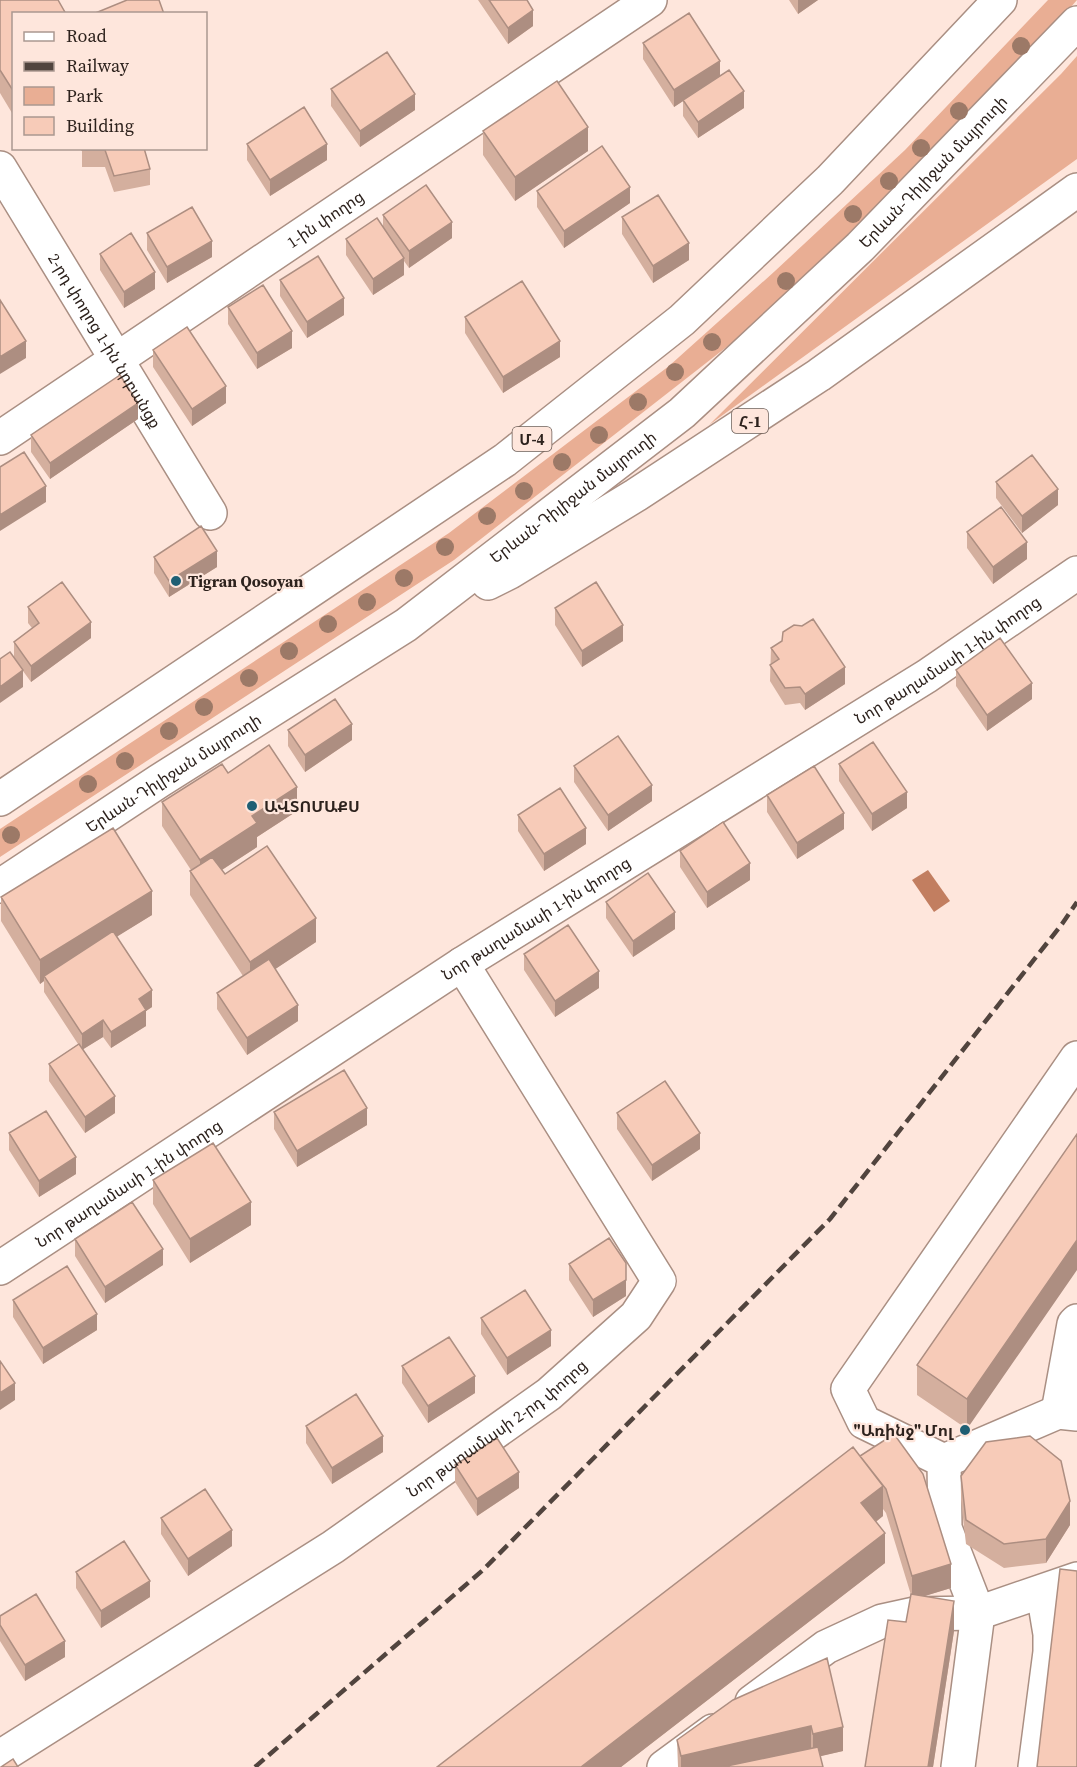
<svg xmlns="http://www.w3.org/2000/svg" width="1077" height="1767" viewBox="0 0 1077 1767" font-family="'Source Serif 4','Noto Sans Armenian',serif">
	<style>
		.green { fill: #e9ae94 }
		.water { fill: #c27e60 }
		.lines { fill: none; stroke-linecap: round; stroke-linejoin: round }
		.minor-casing { stroke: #aa8f83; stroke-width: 36 }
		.highway-casing { stroke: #aa8f83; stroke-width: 36 }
		.minor { stroke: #fff; stroke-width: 33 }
		.highway { stroke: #fff; stroke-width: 33 }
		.rail { stroke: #51443e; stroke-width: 4.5; stroke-dasharray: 12 6; stroke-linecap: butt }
		.tree { fill: #9c7967 }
		.wall { fill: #d4af9e }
		.shaded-wall { fill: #ad8e81 }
		.building { fill: #f7cbb8; stroke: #ad8e81; stroke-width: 1.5 }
		.poi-dot { fill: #1f5f74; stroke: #fee6dc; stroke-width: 2 }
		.labels { text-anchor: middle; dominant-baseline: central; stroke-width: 4.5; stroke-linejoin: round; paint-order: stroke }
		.shield { fill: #fee6dc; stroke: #6c5d56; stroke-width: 1.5 }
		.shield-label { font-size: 15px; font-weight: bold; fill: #2d221d }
		.street-label { font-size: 16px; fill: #2d221d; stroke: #fee6dc }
		.poi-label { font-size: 16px; font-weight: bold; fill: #2d221d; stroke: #fee6dc; text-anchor: start }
	</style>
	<rect width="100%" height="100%" fill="#fee6dc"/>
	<path class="green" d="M1048,0H1077L1013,73L756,324L454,560L0,857V829L449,533L669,366L775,271L905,150Z
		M1077,56V159L709,425L1061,74Z"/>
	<path class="water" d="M928,870L950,901L934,912L912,880Z"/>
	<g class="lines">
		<g class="minor-casing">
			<g id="minor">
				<path id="s1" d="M0,168L210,513"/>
				<path id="s2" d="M0,438L650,0"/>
				<path id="s3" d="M0,1268L462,964L927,676L1077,573"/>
				<path d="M1058,1412L1074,1324L1077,1321"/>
				<path d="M944,1461L1058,1412L1077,1414"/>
				<path d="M752,1702L826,1647L882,1621L914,1614L978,1613L1077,1579"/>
				<path id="s4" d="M0,1757L333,1547L549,1394L636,1316L659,1281L462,964"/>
				<path d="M664,1767L713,1731"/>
				<path d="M958,1767L978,1613L945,1528L944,1461L864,1422L848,1389L1077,1058"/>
				<path d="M1035,1767L1050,1652V1634L1043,1592"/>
			</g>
		</g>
		<g class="highway-casing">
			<g id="highway">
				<path d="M488,583L510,572L636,495L819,375L1077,190"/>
				<path d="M0,799L505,460L682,320L830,180L1000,0"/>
				<path id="s5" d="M0,886L159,781L406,625L682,413L860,247L1077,23"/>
			</g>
		</g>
		<use href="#minor" class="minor"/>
		<use href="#highway" class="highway"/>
		<path class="rail" d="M255,1767L483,1570L830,1219L1062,924L1077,902"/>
	</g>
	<g class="tree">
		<circle cx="1021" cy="46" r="9"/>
		<circle cx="959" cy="111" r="9"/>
		<circle cx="921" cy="148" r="9"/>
		<circle cx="889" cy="181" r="9"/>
		<circle cx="853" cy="214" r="9"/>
		<circle cx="786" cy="281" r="9"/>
		<circle cx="712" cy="342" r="9"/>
		<circle cx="675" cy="372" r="9"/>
		<circle cx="638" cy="402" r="9"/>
		<circle cx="599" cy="435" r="9"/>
		<circle cx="562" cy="462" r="9"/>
		<circle cx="524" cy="491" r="9"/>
		<circle cx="487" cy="516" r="9"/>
		<circle cx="445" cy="547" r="9"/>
		<circle cx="404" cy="578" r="9"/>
		<circle cx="367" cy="602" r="9"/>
		<circle cx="328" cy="624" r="9"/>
		<circle cx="289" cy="651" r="9"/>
		<circle cx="249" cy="678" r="9"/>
		<circle cx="204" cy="707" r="9"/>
		<circle cx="169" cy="731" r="9"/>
		<circle cx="125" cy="761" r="9"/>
		<circle cx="88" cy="784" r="9"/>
		<circle cx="11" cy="835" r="9"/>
	</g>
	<path class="wall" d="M0,0H58L12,113L0,93Z
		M478,0H527L533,26L508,44Z
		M789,0H818L798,14Z
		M643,43L744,108L698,138L683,116V101L674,107L643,59Z
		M331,89L415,110L360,147L331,106Z
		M483,131L588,151L515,201L483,155Z
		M247,144L327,160L270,196L247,160Z
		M82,148H144L150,169V185L114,192L105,167H82Z
		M537,191L630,203L564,248L537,207Z
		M383,215L452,238L409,268L404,261V275L373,295L346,255V239L383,226Z
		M622,217L689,260L653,283L622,234Z
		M147,233L212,257L167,283L147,250Z
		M100,254L155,289L124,308L100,270Z
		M280,280L344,315L307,338L280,296Z
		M228,307L292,348L257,369L228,324Z
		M465,317L560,357L503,393L465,333Z
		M153,350L226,403L192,426L153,367Z
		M138,419L50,479L31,452V435Z
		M996,482L1058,505L1022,533L996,498Z
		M967,532L1027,559L993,584L967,548Z
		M154,557L217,567L169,597L154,573Z
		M28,607L91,638L31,682L23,671V687L14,657V642L32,628L28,623Z
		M555,608L623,641L582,667L555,625Z
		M771,648L845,684L805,710L800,703L785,705L770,681Z
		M956,670L1032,699L987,731L956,686Z
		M288,730L352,740L305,772L288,746Z
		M839,764L907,808L872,831L839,781Z
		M574,766L652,801L608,831L574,782Z
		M228,773L297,811L257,837V847L222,870L225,874L316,942L275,969L298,1021L247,1055L217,1009V993L243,976L190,895V871L191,870L162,826V802Z
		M767,795L844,829L797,859L767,812Z
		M518,815L586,844L544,871L518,831Z
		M680,851L750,880L707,908L680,867Z
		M1,897L152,915L117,936L152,1007L146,1011V1026L111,1048L103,1037L83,1049L115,1113L85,1133L49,1081V1064L78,1044L44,992V981L40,984L1,921Z
		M606,902L675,929L633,957L606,918Z
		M524,954L599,988L555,1017L524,970Z
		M274,1112L367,1125L297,1167L274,1129Z
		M617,1113L700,1149L652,1181L617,1129Z
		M9,1133L76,1174L39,1197L9,1150Z
		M1077,1134L967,1429L917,1395V1365Z
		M153,1180L251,1225L190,1263L153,1204Z
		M75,1239L163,1265L105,1303L75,1256Z
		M569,1264L626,1296L593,1317L569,1280Z
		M13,1300L97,1330L43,1364L13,1317Z
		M481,1318L551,1346L507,1375L481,1334Z
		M402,1366L475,1393L428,1423L402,1383Z
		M306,1426L383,1452L332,1484L306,1443Z
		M894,1434L951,1588L924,1596L954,1631L933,1767H865L906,1622L911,1595L886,1513L883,1509V1516L876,1522L885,1563L621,1767H437L860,1456Z
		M455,1465L519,1488L477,1516L455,1482Z
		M961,1476L1070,1525L1046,1563L1004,1568L966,1544L961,1500Z
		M161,1518L232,1546L188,1576L161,1534Z
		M76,1572L150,1597L101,1628L76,1588Z
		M0,1616L65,1657L25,1681L0,1641Z
		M827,1658L843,1751L820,1756L823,1767H678L677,1740Z"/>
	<path class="shaded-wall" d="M798,0H818L798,14Z
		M533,10V26L508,44V28Z
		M720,61V77L674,107V90Z
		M14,88V112L12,113V89Z
		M744,91V108L698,138V122Z
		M415,94V110L360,147V131Z
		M588,127V151L515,201V177Z
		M327,144V160L270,196V180Z
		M630,187V203L564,248V231Z
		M452,222V238L409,268V251Z
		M212,241V257L167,283V267Z
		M689,243V260L653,283V266Z
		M404,258V275L373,295V279Z
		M155,272V289L124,308V292Z
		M344,298V315L307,338V322Z
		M292,331V348L257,369V353Z
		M26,341V358L0,374V357Z
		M560,341V357L503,393V377Z
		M226,386V403L192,426V409Z
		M138,403V419L50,479V463Z
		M46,486V502L0,531V515Z
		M1058,489V505L1022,533V516Z
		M1027,542V559L993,584V567Z
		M217,551V567L169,597V581Z
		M91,622V638L31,682V666Z
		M623,625V641L582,667V651Z
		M845,667V684L805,710V694Z
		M23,670V687L0,703V687Z
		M1032,683V699L987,731V715Z
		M352,724V740L305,772V755Z
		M652,785V801L608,831V815Z
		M297,787V811L257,837V847L200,884V860L252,816Z
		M907,792V808L872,831V814Z
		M844,813V829L797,859V843Z
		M586,828V844L544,871V854Z
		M750,863V880L707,908V892Z
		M152,891V915L47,980L44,976V981L40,984V960Z
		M675,912V929L633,957V941Z
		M316,918V942L250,986V962Z
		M599,971V988L555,1017V1001Z
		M152,990V1007L146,1011V1026L111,1048V1032L139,999Z
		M298,1005V1021L247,1055V1038Z
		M103,1020V1037L82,1050V1034Z
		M115,1096V1113L85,1133V1117Z
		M367,1108V1125L297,1167V1151Z
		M700,1133V1149L652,1181V1165Z
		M76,1157V1174L39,1197V1181Z
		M251,1202V1225L190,1263V1239Z
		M1077,1240V1270L967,1429V1399Z
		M163,1249V1265L105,1303V1287Z
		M626,1280V1296L593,1317V1300Z
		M97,1314V1330L43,1364V1348Z
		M551,1330V1346L507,1375V1358Z
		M475,1376V1393L428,1423V1406Z
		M15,1383V1400L0,1410V1393Z
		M383,1436V1452L332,1484V1468Z
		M519,1472V1488L477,1516V1499Z
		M883,1486V1516L861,1533V1503Z
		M1070,1501V1525L1046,1563V1539Z
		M232,1530V1546L188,1576V1559Z
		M885,1533V1563L621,1767H581Z
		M951,1564V1588L912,1600V1576Z
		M150,1581V1597L101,1628V1611Z
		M954,1601V1631L933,1767H928Z
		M65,1641V1657L25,1681V1665Z
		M811,1726V1750L736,1767H681V1756Z
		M843,1727V1751L813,1758V1734Z"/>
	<path class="building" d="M0,0H58L66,14H14V88L12,89L0,70Z
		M127,0H159L164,14H93Z
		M489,0H527L533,10L508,28Z
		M689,13L720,61L674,90L643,43Z
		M387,52L415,94L360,131L331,89Z
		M729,70L744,91L698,122L683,100Z
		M557,81L588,127L515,177L483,131Z
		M304,107L327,144L270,180L247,144Z
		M602,146L630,187L564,231L537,191Z
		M82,148H144L150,169L114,176L105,150H82Z
		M426,185L452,222L409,251L383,215Z
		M658,195L689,243L653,266L622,217Z
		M192,207L212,241L167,267L147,233Z
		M377,218L404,258L373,279L346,239Z
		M131,233L155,272L124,292L100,254Z
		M318,256L344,298L307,322L280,280Z
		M522,281L560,341L503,377L465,317Z
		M263,285L292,331L257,353L228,307Z
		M0,300L26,341L0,357Z
		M187,327L226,386L192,409L153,350Z
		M120,375L138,403L50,463L31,435Z
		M24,452L46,486L0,515V467Z
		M1032,455L1058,489L1022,516L996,482Z
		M1001,507L1027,542L993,567L967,532Z
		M201,526L217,551L169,581L154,557Z
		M62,582L91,622L31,666L14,642L39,623L28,607Z
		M596,582L623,625L582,651L555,608Z
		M813,619L845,667L805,694L800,687L785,688L770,665L779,659L771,648L782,641L783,632L794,625L802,626Z
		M1000,638L1032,683L987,715L956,670Z
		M10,652L23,670L0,687V659Z
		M335,699L352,724L305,755L288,730Z
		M618,736L652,785L608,815L574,766Z
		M873,742L907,792L872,814L839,764Z
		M269,745L297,787L252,816L257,823L200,860L162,802L222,764L228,773Z
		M814,766L844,813L797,843L767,795Z
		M560,788L586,828L544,854L518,815Z
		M723,822L750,863L707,892L680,851Z
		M113,828L152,891L40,960L1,897Z
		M267,846L316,918L250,962L190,871L212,857L225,874Z
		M648,873L675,912L633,941L606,902Z
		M568,925L599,971L555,1001L524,954Z
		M113,931L152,990L139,999L146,1010L111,1032L103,1020L82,1034L44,976Z
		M269,959L298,1005L247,1038L217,993Z
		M79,1044L115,1096L85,1117L49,1064Z
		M344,1070L367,1108L297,1151L274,1112Z
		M665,1081L700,1133L652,1165L617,1113Z
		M46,1111L76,1157L39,1181L9,1133Z
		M1077,1134V1240L967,1399L917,1365Z
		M213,1143L251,1202L190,1239L153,1180Z
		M132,1202L163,1249L105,1287L75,1239Z
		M609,1238L626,1263V1280L593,1300L569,1264Z
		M67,1266L97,1314L43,1348L13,1300Z
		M525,1290L551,1330L507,1358L481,1318Z
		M449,1337L475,1376L428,1406L402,1366Z
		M0,1361L15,1383L0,1393Z
		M356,1394L383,1436L332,1468L306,1426Z
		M894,1434L923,1474L951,1564L912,1576L886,1489L860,1456Z
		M1030,1436L1061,1461L1070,1501L1046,1539L1004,1544L966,1520L961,1476L986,1442Z
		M497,1438L519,1472L477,1499L455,1465Z
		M853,1447L883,1486L861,1503L885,1533L581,1767H437Z
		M205,1489L232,1530L188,1559L161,1518Z
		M124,1541L150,1581L101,1611L76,1572Z
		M1060,1569L1077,1571V1767H1037Z
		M36,1594L65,1641L25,1665L0,1625V1616Z
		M911,1594L954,1601L928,1767H865L888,1620L906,1622Z
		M827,1658L843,1727L813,1734L811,1726L681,1756L677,1740L733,1700Z
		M818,1747L823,1767H722Z
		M13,1759L18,1767H1Z"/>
	<g class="poi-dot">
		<circle cx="176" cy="581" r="6"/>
		<circle cx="252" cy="806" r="6"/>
		<circle cx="965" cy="1430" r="6"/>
	</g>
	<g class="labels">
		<g class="shield">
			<rect x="732" y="409" width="36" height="24" rx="4.5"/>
			<rect x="512.5" y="427" width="39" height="24" rx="4.5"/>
		</g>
		<g class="shield-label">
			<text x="750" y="421">Հ-1</text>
			<text x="532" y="439">Մ-4</text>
		</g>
		<g class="street-label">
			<text stroke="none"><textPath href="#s5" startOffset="1179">Երևան-Դիլիջան մայրուղի</textPath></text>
			<text stroke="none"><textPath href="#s2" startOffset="392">1-ին փողոց</textPath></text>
			<text stroke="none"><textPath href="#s1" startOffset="202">2-րդ փողոց 1-ին նրբանցք</textPath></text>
			<text stroke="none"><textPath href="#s5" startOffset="693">Երևան-Դիլիջան մայրուղի</textPath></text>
			<text stroke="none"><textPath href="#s3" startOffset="1126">Նոր թաղամասի 1-ին փողոց</textPath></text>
			<text stroke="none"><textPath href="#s5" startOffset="207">Երևան-Դիլիջան մայրուղի</textPath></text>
			<text stroke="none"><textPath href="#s3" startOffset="640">Նոր թաղամասի 1-ին փողոց</textPath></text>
			<text stroke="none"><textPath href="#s3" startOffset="154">Նոր թաղամասի 1-ին փողոց</textPath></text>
			<text stroke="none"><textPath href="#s4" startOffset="596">Նոր թաղամասի 2-րդ փողոց</textPath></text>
		</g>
		<g class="poi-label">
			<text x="188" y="581">Tigran Qosoyan</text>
			<text x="264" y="806">ԱՎՏՈՄԱՔՍ</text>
			<text x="953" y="1430" text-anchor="end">"Առինջ" Մոլ</text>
		</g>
	</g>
	<rect x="12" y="12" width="195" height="138" fill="#fee6dc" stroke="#aa9890" stroke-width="1.5"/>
	<rect x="24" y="32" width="30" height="9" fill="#ffffff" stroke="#aa9890" stroke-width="1.5"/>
	<text x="66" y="42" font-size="18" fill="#2d221d">Road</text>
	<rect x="24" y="62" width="30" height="9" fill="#51443e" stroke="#aa9890" stroke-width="1.5"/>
	<text x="66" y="72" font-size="18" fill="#2d221d">Railway</text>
	<rect x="24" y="87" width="30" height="18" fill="#e9ae94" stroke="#aa9890" stroke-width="1.5"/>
	<text x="66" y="102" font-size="18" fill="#2d221d">Park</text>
	<rect x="24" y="117" width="30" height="18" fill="#f7cbb8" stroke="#aa9890" stroke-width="1.5"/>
	<text x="66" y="132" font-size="18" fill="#2d221d">Building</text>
</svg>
